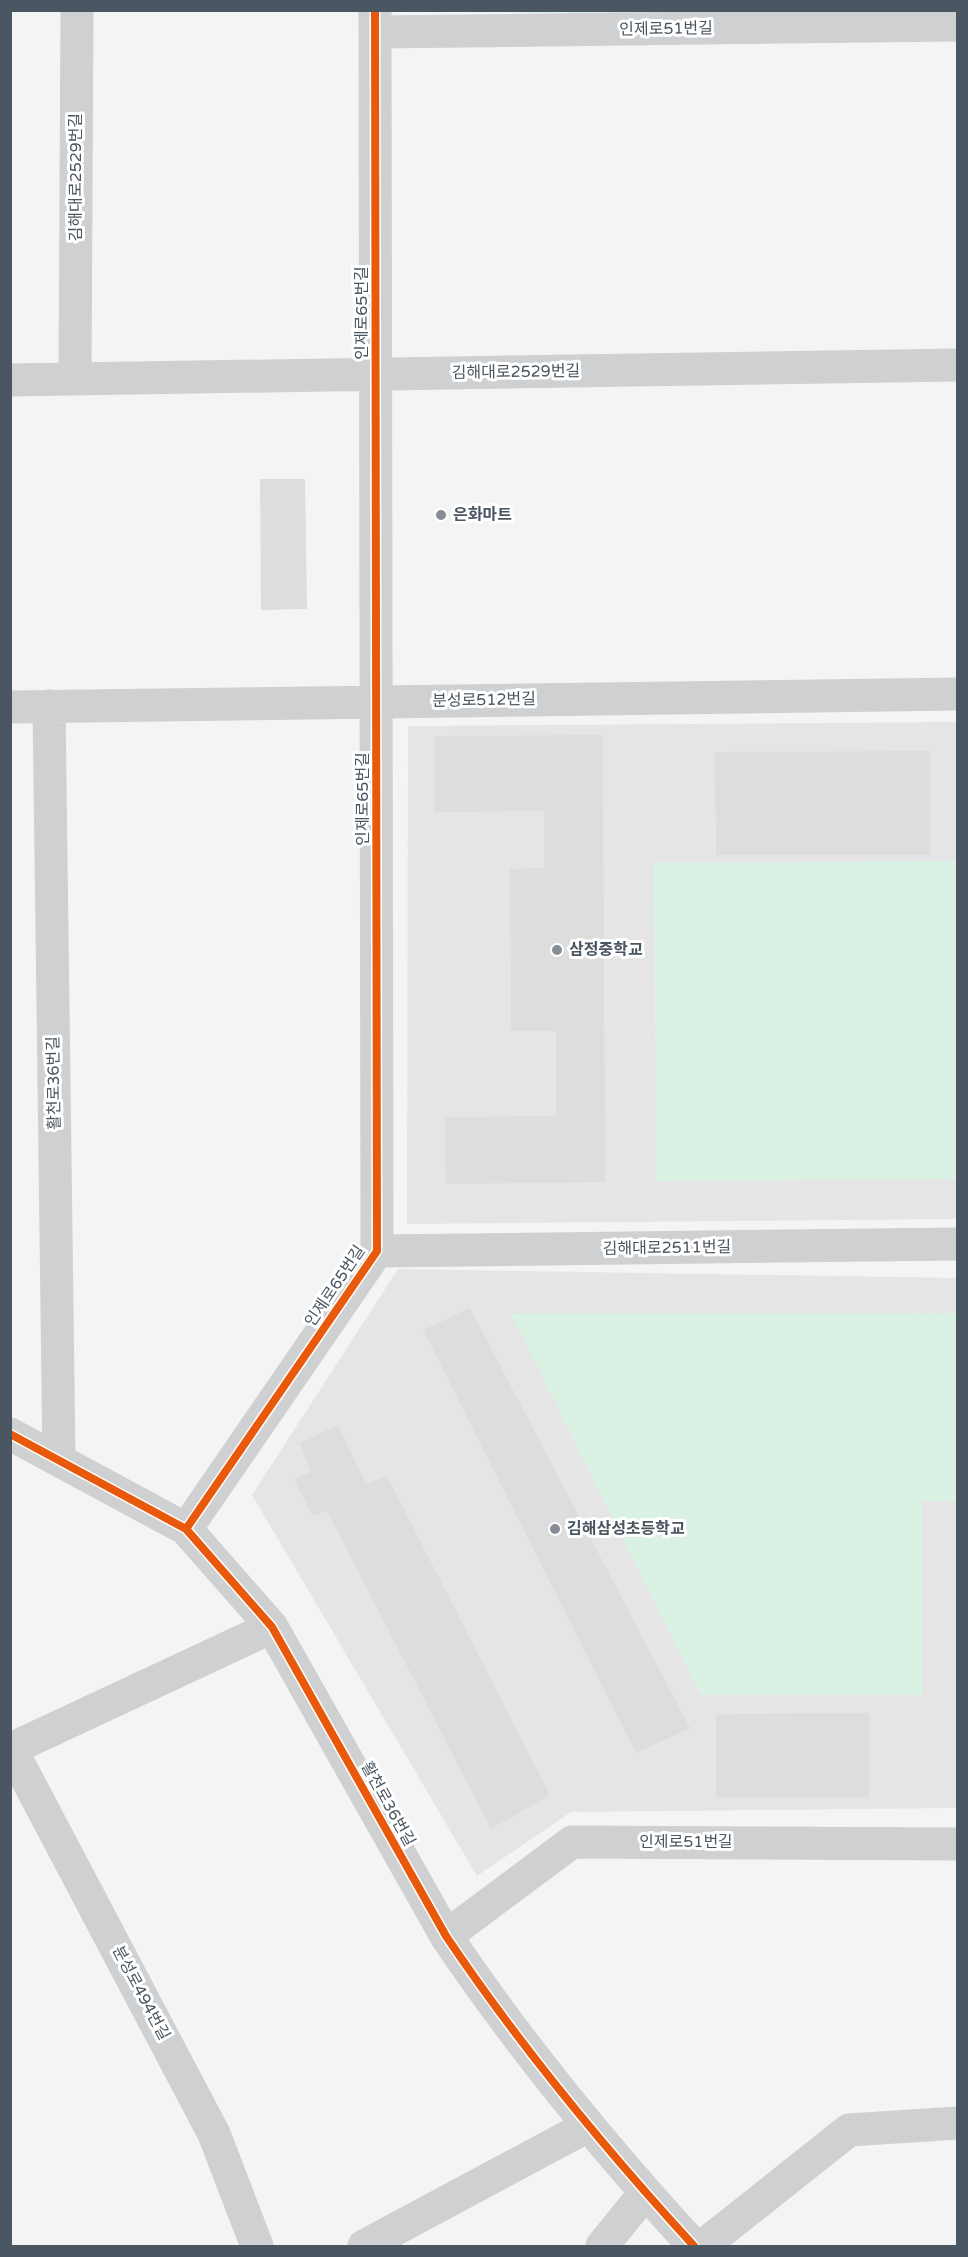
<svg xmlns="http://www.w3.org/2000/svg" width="968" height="2257" viewBox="0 0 968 2257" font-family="'Varela Round','Noto Sans KR',sans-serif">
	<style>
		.education { fill: #e6e5e6 }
		.green { fill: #d9f2e3 }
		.building { fill: #ddddde }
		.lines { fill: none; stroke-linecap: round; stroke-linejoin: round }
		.street { stroke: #ced0d2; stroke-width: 33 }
		.cycleway-casing { stroke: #fff; stroke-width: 11 }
		.cycleway { stroke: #e8590c; stroke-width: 8 }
		.poi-dot { fill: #868d94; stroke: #fff; stroke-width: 2 }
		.labels { text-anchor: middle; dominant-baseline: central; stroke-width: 6; stroke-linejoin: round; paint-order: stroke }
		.street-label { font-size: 16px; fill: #4a5661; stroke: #fff }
		.poi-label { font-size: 16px; font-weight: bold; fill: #4a5661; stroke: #fff; text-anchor: start }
	</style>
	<rect width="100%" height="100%" fill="#f4f4f4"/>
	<path class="education" d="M957,722V1219L407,1224L408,726Z
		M398,1269L957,1278V1808L571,1812L477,1876L252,1495Z"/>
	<path class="green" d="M654,10V13H521V11Z
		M957,861V1179L656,1181L654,863Z
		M957,1313V1501H922V1695H701L511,1314Z"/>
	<path class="building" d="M260,479H305L307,609L261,610Z
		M603,735L605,1182L446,1184L445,1117L556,1116V1031H511L510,869L544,868V811L435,812V736Z
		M930,751V855H716L715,752Z
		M470,1308L690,1728L636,1753L423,1330Z
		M338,1425L366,1484L387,1476L550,1795L491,1829L327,1511L313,1516L294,1480L310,1472L300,1443Z
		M869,1713V1797L716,1798V1714Z"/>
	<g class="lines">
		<path class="street" d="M375,32L958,25
			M75,379L77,10
			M10,380L958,365
			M49,706L59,1459
			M10,707L958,694
			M377,1251L958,1244
			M10,1434L186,1529L272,1627L446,1936C520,2046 605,2149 694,2246
			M186,1529L377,1251L375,10
			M10,1747L214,2134L257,2246
			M13,1748L272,1627
			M446,1936L572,1842L958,1844
			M364,2246L588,2126
			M602,2246L645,2193
			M703,2246L849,2130L958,2123"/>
		<g class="cycleway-casing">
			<path id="cycleway" d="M10,1434L186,1529L272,1627L446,1936C520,2046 605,2149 694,2246
				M186,1529L377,1251L375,10"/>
		</g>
		<use href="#cycleway" class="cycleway"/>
	</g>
	<g class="poi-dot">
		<circle cx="441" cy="515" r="6"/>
		<circle cx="557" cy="950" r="6"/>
		<circle cx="555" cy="1529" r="6"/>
	</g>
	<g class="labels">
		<g class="street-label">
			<text transform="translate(666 29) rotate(-1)">인제로51번길</text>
			<text transform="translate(76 177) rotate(-90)">김해대로2529번길</text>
			<text transform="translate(362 313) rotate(-90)">인제로65번길</text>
			<text transform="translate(516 372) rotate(-1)">김해대로2529번길</text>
			<text transform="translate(484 700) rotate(-1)">분성로512번길</text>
			<text transform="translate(363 799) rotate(-90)">인제로65번길</text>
			<text transform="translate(54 1083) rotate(-91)">활천로36번길</text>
			<text transform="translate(667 1248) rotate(-1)">김해대로2511번길</text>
			<text transform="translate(335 1286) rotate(-56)">인제로65번길</text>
			<text transform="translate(388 1804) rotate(61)">활천로36번길</text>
			<text x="686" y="1842">인제로51번길</text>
			<text transform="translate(141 1993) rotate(62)">분성로494번길</text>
		</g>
		<g class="poi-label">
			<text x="453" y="515">은화마트</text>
			<text x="569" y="950">삼정중학교</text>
			<text x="567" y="1529">김해삼성초등학교</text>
		</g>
	</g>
	<rect width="968" height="2257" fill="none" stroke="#4a5661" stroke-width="24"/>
</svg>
